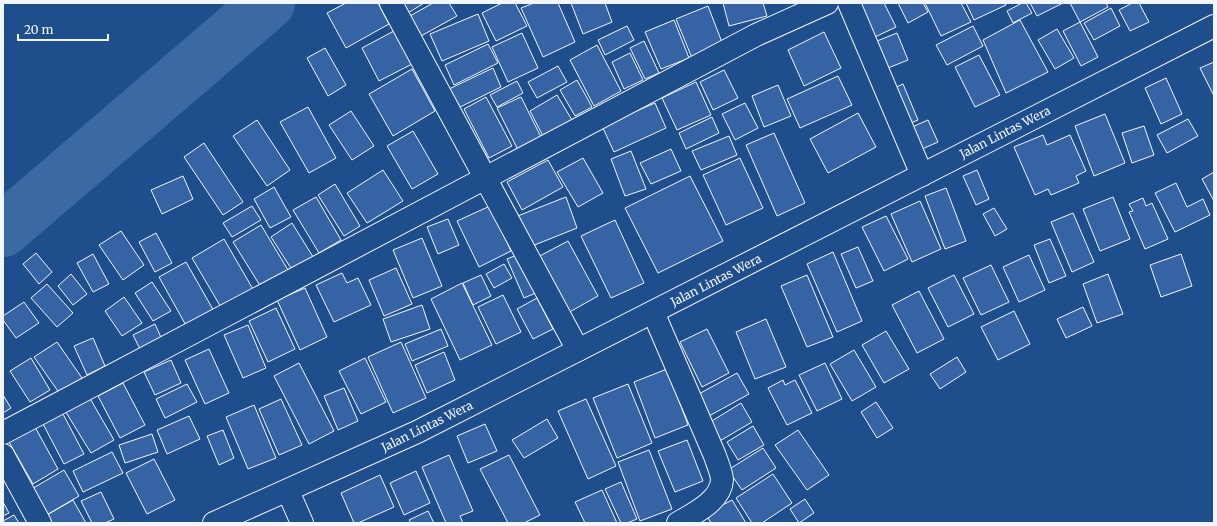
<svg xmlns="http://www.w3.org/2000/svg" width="1217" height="526" viewBox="0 0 1217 526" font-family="Merriweather,serif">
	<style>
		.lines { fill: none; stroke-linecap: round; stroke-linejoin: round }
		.river { stroke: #3b69a3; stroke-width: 54 }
		.building { fill: #3563a3; stroke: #f2f6ff }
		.street-casing { stroke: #f2f6ff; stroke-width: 24 }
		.secondary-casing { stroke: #f2f6ff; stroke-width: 24 }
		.street { stroke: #1f4e8c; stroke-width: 22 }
		.secondary { stroke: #1f4e8c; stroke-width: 22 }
		.labels { text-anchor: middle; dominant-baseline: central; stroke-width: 3; stroke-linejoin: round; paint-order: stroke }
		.street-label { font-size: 12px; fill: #f2f6ff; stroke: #1f4e8c }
	</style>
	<rect width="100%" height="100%" fill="#1f4e8c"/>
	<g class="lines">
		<path class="river" d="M3,230L268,3"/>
	</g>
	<path class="building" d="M346,3H378L389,24L346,48L327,13Z
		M402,3H424L408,13Z
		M433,3H449L457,16L421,36L410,16Z
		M502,3H515L527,26L496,41L482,13Z
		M534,3H558L575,42L543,57L521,8Z
		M571,3H605L612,22L583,34Z
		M723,3H763L767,16L729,26Z
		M859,3H884L896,27L858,45Z
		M898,3H923L928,12L908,23Z
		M925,3H961L971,22L941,36Z
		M966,3H1005L1006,5L974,20Z
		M1022,3H1026L1032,13L1013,23L1007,11Z
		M1030,3H1063L1037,16Z
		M1070,3H1106L1108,7L1080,22Z
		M1132,3H1139L1149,22L1130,31L1119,10Z
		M708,6L723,45L692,58L676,19Z
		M1111,8L1120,26L1094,40L1084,23Z
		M478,14L489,41L442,61L430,34Z
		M674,20L689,58L661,69L645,32Z
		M1020,20L1048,72L1006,93L983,40Z
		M1080,22L1098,57L1081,66L1063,31Z
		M627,26L634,40L605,55L598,40Z
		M973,26L983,46L947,65L936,45Z
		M1057,29L1074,58L1055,69L1038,40Z
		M394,31L412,64L379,81L362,48Z
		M824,32L841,68L804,86L788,50Z
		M522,33L538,68L508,82L492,47Z
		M897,33L908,60L868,76L857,49Z
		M644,41L659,73L645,79L630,48Z
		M488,44L498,63L454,85L445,65Z
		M597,45L621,91L594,106L570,60Z
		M325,48L346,85L328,96L307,58Z
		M630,53L643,80L624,89L612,62Z
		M979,55L1000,95L975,107L955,67Z
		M1214,62V96L1200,68Z
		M558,66L567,82L537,98L528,82Z
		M493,68L501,87L458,108L449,89Z
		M412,69L435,111L393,136L369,94Z
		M724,70L738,98L713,110L700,82Z
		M838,76L852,105L800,128L787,99Z
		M1166,78L1182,114L1161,124L1145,88Z
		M577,80L592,107L575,116L560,90Z
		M517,81L523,93L497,107L490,95Z
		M696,82L711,115L677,130L662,98Z
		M903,84L918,120L896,129L881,94Z
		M778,85L791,116L764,127L752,96Z
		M557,95L572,120L543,136L530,111Z
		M486,97L512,146L489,158L464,109Z
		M521,97L542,139L519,152L497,108Z
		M655,103L666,128L614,152L602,126Z
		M745,103L758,128L735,140L722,114Z
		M308,107L336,158L309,173L280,122Z
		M351,111L374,146L352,160L329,125Z
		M858,113L876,147L828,173L810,139Z
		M1105,114L1125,163L1094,176L1075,126Z
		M712,117L719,133L686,149L679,133Z
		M1188,119L1198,136L1167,153L1157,135Z
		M257,120L290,170L267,186L233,136Z
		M928,120L938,142L904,157L894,135Z
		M1144,126L1154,155L1132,163L1122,133Z
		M413,131L438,174L412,189L387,146Z
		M774,133L805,203L777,216L746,145Z
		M1043,135L1047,145L1070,135L1086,171L1076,176L1079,183L1051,195L1048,189L1035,195L1014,147Z
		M729,136L737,155L701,170L692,151Z
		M204,143L243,202L223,215L184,157Z
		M671,149L681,171L651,184L640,163Z
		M631,151L646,189L625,196L611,159Z
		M583,158L603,193L578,207L557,172Z
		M740,158L763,208L726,225L703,175Z
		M548,160L563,187L522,210L507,182Z
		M383,170L403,201L367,223L347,193Z
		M977,170L989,199L976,205L963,176Z
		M1214,172V201L1202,179Z
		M183,176L193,199L162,214L151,190Z
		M690,176L723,241L658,273L625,208Z
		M1176,183L1187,207L1203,199L1210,215L1175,232L1155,193Z
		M335,184L360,226L344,236L318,195Z
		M274,187L291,217L270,228L254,199Z
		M946,188L966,241L945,249L925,196Z
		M316,197L341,240L319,253L293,210Z
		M566,197L577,228L527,248L515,217Z
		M1113,197L1130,239L1100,251L1083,209Z
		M1143,198L1146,206L1152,203L1168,239L1145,249L1129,212L1133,211L1129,204Z
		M920,201L941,249L912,262L891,214Z
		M252,206L261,220L232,237L223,223Z
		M490,206L511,251L479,267L457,221Z
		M994,208L1007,229L995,236L983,214Z
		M1073,213L1094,262L1072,272L1051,222Z
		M886,216L908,259L884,271L862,227Z
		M448,219L459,245L438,254L427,227Z
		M615,220L644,283L611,298L581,236Z
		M292,223L315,260L294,273L271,237Z
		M261,225L291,275L264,292L233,242Z
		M121,231L144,265L123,280L99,245Z
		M156,233L172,263L155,272L139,242Z
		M422,238L442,286L413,298L393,250Z
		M224,239L254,291L222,309L192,258Z
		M1050,239L1066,276L1049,283L1034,245Z
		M568,241L598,296L566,314L536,258Z
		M858,247L873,281L856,288L841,254Z
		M833,252L862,321L837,332L807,264Z
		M36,253L52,272L39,284L23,264Z
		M521,253L538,292L524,298L507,259Z
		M93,254L109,284L93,292L77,263Z
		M1181,254L1192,286L1161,297L1150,265Z
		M1029,255L1045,290L1019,302L1003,267Z
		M186,262L215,313L188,329L159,277Z
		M504,264L512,278L494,288L486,274Z
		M991,265L1009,302L981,315L963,278Z
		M396,268L412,304L384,316L369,280Z
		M342,273L347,283L358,278L371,305L334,322L316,285Z
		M71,274L87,294L73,305L58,286Z
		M1108,274L1123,314L1097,323L1083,284Z
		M481,275L491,296L473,305L463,283Z
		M807,275L833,337L807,347L781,286Z
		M954,275L974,314L948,327L928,288Z
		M152,282L171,311L153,321L135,293Z
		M462,283L492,345L460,360L431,299Z
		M47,284L73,313L57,327L31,298Z
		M305,288L327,337L300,350L277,300Z
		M919,291L944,339L917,353L892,305Z
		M503,295L521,332L496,344L478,307Z
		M124,297L142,323L122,336L105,311Z
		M537,298L553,329L533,339L517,309Z
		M24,302L39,323L16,338L3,320V316Z
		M422,305L430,329L391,342L383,319Z
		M1083,307L1092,326L1066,338L1057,319Z
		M276,308L295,349L268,362L249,321Z
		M1014,311L1030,344L998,360L981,327Z
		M766,319L786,367L755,379L736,332Z
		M155,324L163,342L142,353L133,335Z
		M248,325L266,368L243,378L224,335Z
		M441,329L448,346L412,361L405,344Z
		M707,329L729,373L702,387L680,342Z
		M886,331L909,369L884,383L862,345Z
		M93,338L105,366L87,375L74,346Z
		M57,342L82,378L60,394L34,357Z
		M401,342L426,398L393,413L368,357Z
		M209,349L229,393L205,404L185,360Z
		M854,350L876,387L852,401L830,364Z
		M444,352L455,380L427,393L415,365Z
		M957,357L966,372L940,389L930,374Z
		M31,358L50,390L30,402L10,371Z
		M365,358L386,402L361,414L339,371Z
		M171,360L181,383L155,395L144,372Z
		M299,363L334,431L309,444L274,376Z
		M825,363L842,399L817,411L799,375Z
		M667,369L688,425L655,438L634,382Z
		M737,373L749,394L709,416L697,395Z
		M783,380L785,385L795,380L812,413L787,425L768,388Z
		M123,383L145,425L120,438L98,396Z
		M187,384L197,402L165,418L156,399Z
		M628,384L652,443L617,458L593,398Z
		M344,388L358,421L338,430L324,396Z
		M3,395L11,408L3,413Z
		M88,395L114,440L91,453L64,409Z
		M281,399L302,445L279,455L259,409Z
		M586,399L616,466L588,479L558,411Z
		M876,402L893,428L877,438L861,412Z
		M741,403L752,422L718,442L707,424Z
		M254,405L276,458L248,469L226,417Z
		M62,412L84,454L64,464L42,422Z
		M189,416L200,439L167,454L157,430Z
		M547,419L558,438L524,458L512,440Z
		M485,424L497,451L468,463L457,436Z
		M753,426L764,445L738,460L727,442Z
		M35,427L58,469L33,484L9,442Z
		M223,430L234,458L219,465L207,436Z
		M798,430L829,475L807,490L775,445Z
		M152,434L158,452L125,463L119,445Z
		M687,440L703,481L675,492L658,451Z
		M763,448L776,468L742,490L728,470Z
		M649,450L672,509L640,521L618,462Z
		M112,452L123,473L83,492L73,471Z
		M449,455L473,511L460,516L463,523H446L422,467Z
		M509,455L540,515L524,523H508L480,469Z
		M154,459L175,500L147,514L126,473Z
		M64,470L79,496L45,516L30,490Z
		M416,471L430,503L404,515L390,483Z
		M773,474L792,503L762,523H752L736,498Z
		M380,475L394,507L358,523H354L341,493Z
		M621,482L637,519L627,523H621L605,489Z
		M602,490L617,523H585L575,502Z
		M101,492L114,519L105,523H92L81,501Z
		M805,499L814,513L799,523L790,509Z
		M73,500L86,523H49L45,516Z
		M732,500L746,523H711L706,514Z
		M3,502L9,513L3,516Z
		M428,511L434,523H411L409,520Z
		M14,515L19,523H3V521Z"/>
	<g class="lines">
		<g class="street-casing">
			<path id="street" d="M391,3L578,350
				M849,3L922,175
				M653,312L715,456C717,462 722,474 722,480C721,501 693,514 678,523
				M3,433L756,35L827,3
				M3,455L40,523
				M288,491L302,523"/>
		</g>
		<g class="secondary-casing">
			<path id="secondary" d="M214,523L417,432L1214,26"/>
		</g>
		<use href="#street" class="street"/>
		<use href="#secondary" class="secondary"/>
	</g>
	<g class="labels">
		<g class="street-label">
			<text transform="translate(1005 132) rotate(-27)">Jalan Lintas Wera</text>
			<text transform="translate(716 280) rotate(-27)">Jalan Lintas Wera</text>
			<text transform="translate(427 426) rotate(-26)">Jalan Lintas Wera</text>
		</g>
	</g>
	<rect width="1217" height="526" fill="none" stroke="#f2f6ff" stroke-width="8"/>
	<path d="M18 34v6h90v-6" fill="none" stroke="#f2f6ff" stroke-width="2"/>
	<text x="24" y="34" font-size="12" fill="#f2f6ff" stroke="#1f4e8c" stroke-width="3" paint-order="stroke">20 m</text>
</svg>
